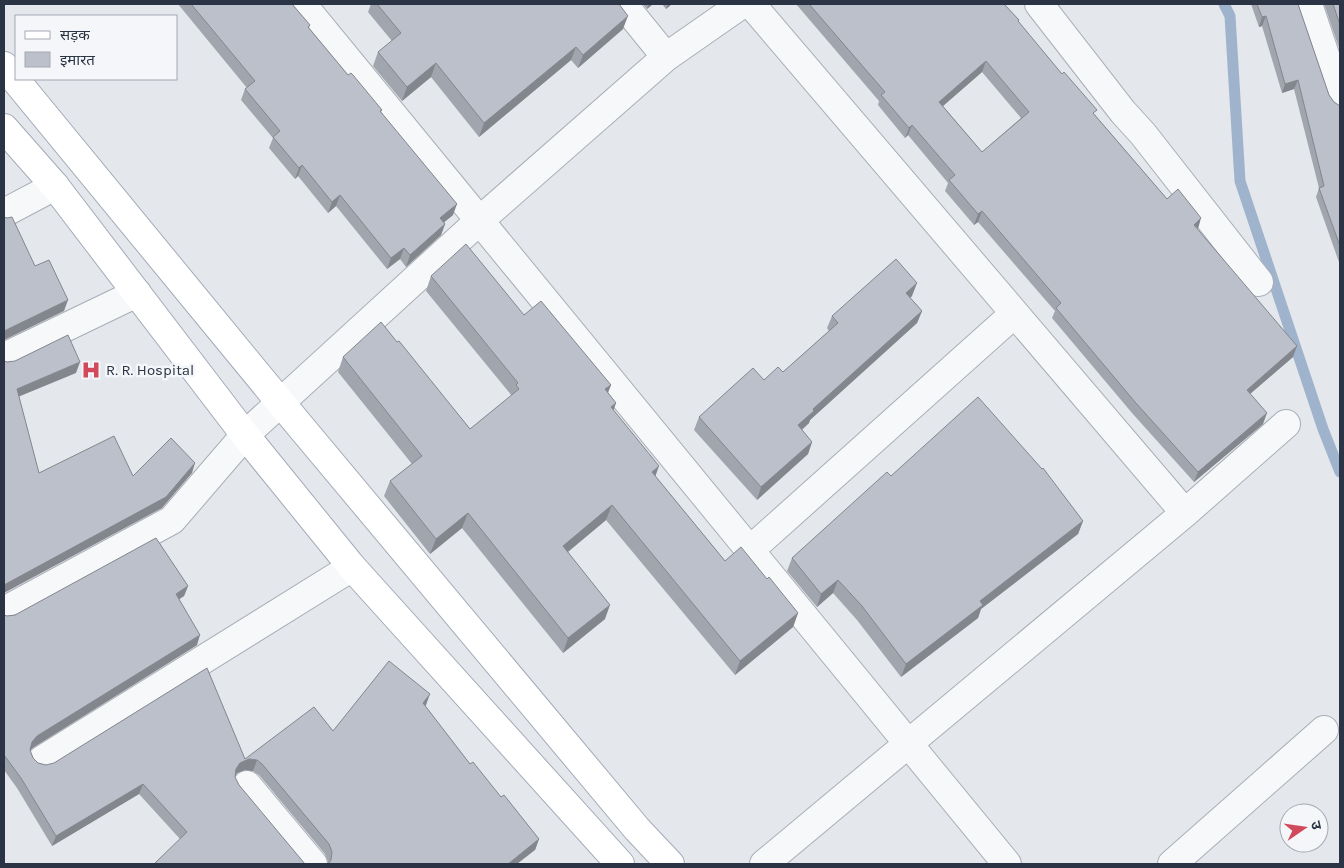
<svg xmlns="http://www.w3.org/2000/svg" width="1344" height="868" viewBox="0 0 1344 868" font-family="Karla,'Noto Sans Devanagari',sans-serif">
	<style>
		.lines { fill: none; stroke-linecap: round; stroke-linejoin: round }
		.stream { stroke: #9fb4cc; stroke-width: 11 }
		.minor-casing { stroke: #a9aeb7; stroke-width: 30 }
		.major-casing { stroke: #a3abb8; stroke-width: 30 }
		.minor { stroke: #f7f8fa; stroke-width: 28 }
		.major { stroke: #fff; stroke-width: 28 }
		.wall { fill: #a1a5ae; fill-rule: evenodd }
		.shaded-wall { fill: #83868d }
		.building { fill: #bbc0ca; stroke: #83868d; fill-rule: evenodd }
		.labels { text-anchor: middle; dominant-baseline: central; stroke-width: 5; stroke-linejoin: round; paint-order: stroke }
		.poi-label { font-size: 15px; fill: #2b3445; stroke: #f4f6f9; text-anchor: start }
	</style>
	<rect width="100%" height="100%" fill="#e4e7ec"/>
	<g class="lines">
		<path class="stream" d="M1224,4L1230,16L1240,181L1323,429L1340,472"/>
		<g class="minor-casing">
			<path id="minor" d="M302,4L1007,864
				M623,4L666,57
				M751,4L1185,513
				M1039,4L1123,112L1143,134L1259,282
				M1308,4L1340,100
				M4,213L55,186
				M4,357L137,293
				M749,551L1014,314
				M4,611L172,520L245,435L479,221L666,57L742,4
				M42,760L352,567
				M247,785L313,864
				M764,864L1185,513L1286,424
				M1172,864L1324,730"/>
		</g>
		<g class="major-casing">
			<path id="major" d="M4,66L280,402L637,829L670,864
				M4,128L55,186L245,435L352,567L620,864"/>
		</g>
		<use href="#minor" class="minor"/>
		<use href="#major" class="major"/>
	</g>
	<path class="wall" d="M178,4H292L310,25L309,28L348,75L382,110L381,112L453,215L444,222L445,224L441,235L406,267L400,259L387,269L336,206L328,213L298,176L295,179L269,148L273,138L241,100L245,89L247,88Z
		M371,4H619L623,29L578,68L571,60L479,137L431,77L402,101L373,66L378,52L392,41L368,12Z
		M643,4H653L647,9Z
		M662,4H672L666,9Z
		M796,4H1004L1019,20L1018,22L1095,115L1167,199L1197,229L1293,357L1250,394L1263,424L1194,482L1132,413L1052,318L1055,311L978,222L974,225L945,191L948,183L908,135L905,138L878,105L879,101ZM982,72L1021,118L982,152L943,106Z
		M1251,4H1298L1329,95L1334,102L1340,106V265L1316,197L1319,188L1294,89L1282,93L1262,26L1259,27Z
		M1324,4H1340V51Z
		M431,276L524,315L611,385L608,393L616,403L613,410L655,476L725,561L767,579L798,613L793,627L735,675L606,520L568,552L605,619L563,653L462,528L430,554L384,496L390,481L412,464L338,372L343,357L397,342L470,429L512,396L426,291Z
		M912,296L910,298L922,311L917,323L810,420L809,423L802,430L812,442L808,454L757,500L694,430L699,417L764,380L783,372L829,331L827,328L832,316Z
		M891,476L1083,521L1078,534L981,609L978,618L901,677L857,620L833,593L817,607L787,571L792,558Z
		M188,586L184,596L179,599L197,645L34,747L30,750L33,758L38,763L46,765L245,759L333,731L426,705L425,706L470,764L539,839L535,850L328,864V862L325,854L259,775L253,771L245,770L237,773L235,777L239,785L180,839L139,794L52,846L17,788L4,770V615L7,616Z"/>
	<path class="shaded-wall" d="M649,4H653L647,9Z
		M668,4H672L666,9Z
		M628,16L623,29L578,68L583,55Z
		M1266,16L1262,26L1259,27L1262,17Z
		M576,47L571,60L479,137L484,123Z
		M986,61L982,72L936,112L939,102Z
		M436,63L431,77L402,101L407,87Z
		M1298,80L1294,89L1282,93L1285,84Z
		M912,125L908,135L905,138L909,128Z
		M302,165L298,176L295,179L299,168Z
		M340,195L336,206L328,213L332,202Z
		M457,204L453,215L436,229L440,218Z
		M982,211L978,222L974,225L978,214Z
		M1201,218L1198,229L1194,225Z
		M445,224L441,235L406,267L410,255Z
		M404,248L400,259L387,269L391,258Z
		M917,283L912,296L902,306L906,293Z
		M68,300L64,311L4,340V331Z
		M922,311L917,323L810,420L809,423L793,437L798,425L813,409Z
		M1297,346L1293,357L1243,400L1247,390Z
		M80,362L76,373L13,399L17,389Z
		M611,385L605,399V389Z
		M616,403L611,417V407Z
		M1267,413L1263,424L1194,482L1198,472Z
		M812,442L808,454L757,500L761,487Z
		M195,463L192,473L162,508L4,593V585Z
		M659,466L654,480L652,472Z
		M612,505L606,520L558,560L563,546Z
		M468,513L462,528L430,554L436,539Z
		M1083,521L1078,534L981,609L978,618L901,677L906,664L980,601Z
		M838,580L833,593L817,607L821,594Z
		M188,586L184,596L172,604L176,594Z
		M610,605L605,619L563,653L568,638Z
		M798,613L793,627L735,675L740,661Z
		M200,635L197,645L34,747L28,752L32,742L37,736Z
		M430,694L426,705L419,713L423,703Z
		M249,759L257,760L253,771L245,770L237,773L233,779L236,769L240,763Z
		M143,784L139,794L52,846L56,836Z
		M539,839L535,850L517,864H508Z"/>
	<path class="building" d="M191,4H292L310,25L308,27L348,75L351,73L353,75L382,110L380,111L457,204L440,218L445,224L410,255L404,248L391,258L340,195L332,202L302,165L299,168L273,137L280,131L245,89L255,81Z
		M377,4H619L628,16L583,55L576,47L484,123L436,63L407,87L378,52L401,33Z
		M809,4H1004L1019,20L1018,21L1062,74L1064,72L1097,110L1093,113L1167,199L1178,189L1201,218L1194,225L1297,346L1247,390L1267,413L1198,472L1135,402L1056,308L1061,303L982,211L978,214L949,180L955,175L912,125L909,128L881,95L885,92ZM986,61L1029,112L982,152L939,102Z
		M1257,4H1298L1329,95L1334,102L1340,106V246L1319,188L1324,186L1298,80L1285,84L1266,16L1262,17Z
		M1333,4H1340V25Z
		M4,217L7,218L12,217L35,266L49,260L68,300L4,331Z
		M466,244L524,315L541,301L611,385L605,389L616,403L611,407L659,466L652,472L725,561L741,547L767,579L769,577L798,613L740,661L612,505L563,546L610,605L568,638L468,513L436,539L390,481L422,456L343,357L381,322L397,342L399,341L470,429L519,389L516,385L518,383L431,276Z
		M896,259L917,283L906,293L922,311L813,409L814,411L798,425L812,442L761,487L699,417L753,368L764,380L778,367L783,372L838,323L832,316Z
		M68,335L80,362L17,389L39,473L114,436L133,476L171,438L195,463L166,497L4,585V361L7,362L15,361Z
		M978,397L1042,469L1043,468L1083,521L980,601L983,605L906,664L862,606L838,580L821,594L792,558L887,472L891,476Z
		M156,538L188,586L176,594L200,635L37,736L32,742L30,750L33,758L38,763L46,765L54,763L207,668L245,759L314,707L333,731L389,661L430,694L423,703L470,764L473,762L501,797L504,795L539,839L508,864H328L331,860L332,852L329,844L262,764L257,760L249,759L240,763L236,769L235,777L239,785L305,864H154L187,832L143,784L56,836L21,778L4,755V615L7,616L15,615Z"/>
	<defs>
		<g id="hospital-bare" transform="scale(1.5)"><path d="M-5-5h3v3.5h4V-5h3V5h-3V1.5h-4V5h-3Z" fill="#d1495b" stroke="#f4f6f9" stroke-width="2.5" paint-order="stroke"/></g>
	</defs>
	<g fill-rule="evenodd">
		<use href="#hospital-bare" x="91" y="370"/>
	</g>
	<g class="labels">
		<g class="poi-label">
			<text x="106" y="370">R. R. Hospital</text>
		</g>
	</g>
	<rect width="1344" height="868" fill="none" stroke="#2b3445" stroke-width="10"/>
	<rect x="15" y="15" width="162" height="65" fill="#f4f6f9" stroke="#a4a8b1"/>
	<rect x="25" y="31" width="25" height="8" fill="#ffffff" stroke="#a4a8b1"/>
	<text x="60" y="40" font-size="15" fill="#2b3445">सड़क</text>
	<rect x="25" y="52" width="25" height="15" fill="#bbc0ca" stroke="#a4a8b1"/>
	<text x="60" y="65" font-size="15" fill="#2b3445">इमारत</text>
	<g transform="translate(1304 828) rotate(77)"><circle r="24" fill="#f4f6f9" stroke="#a4a8b1"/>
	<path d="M0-4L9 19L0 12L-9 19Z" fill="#d1495b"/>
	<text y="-8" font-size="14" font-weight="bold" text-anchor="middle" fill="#2b3445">उ</text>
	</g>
</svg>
